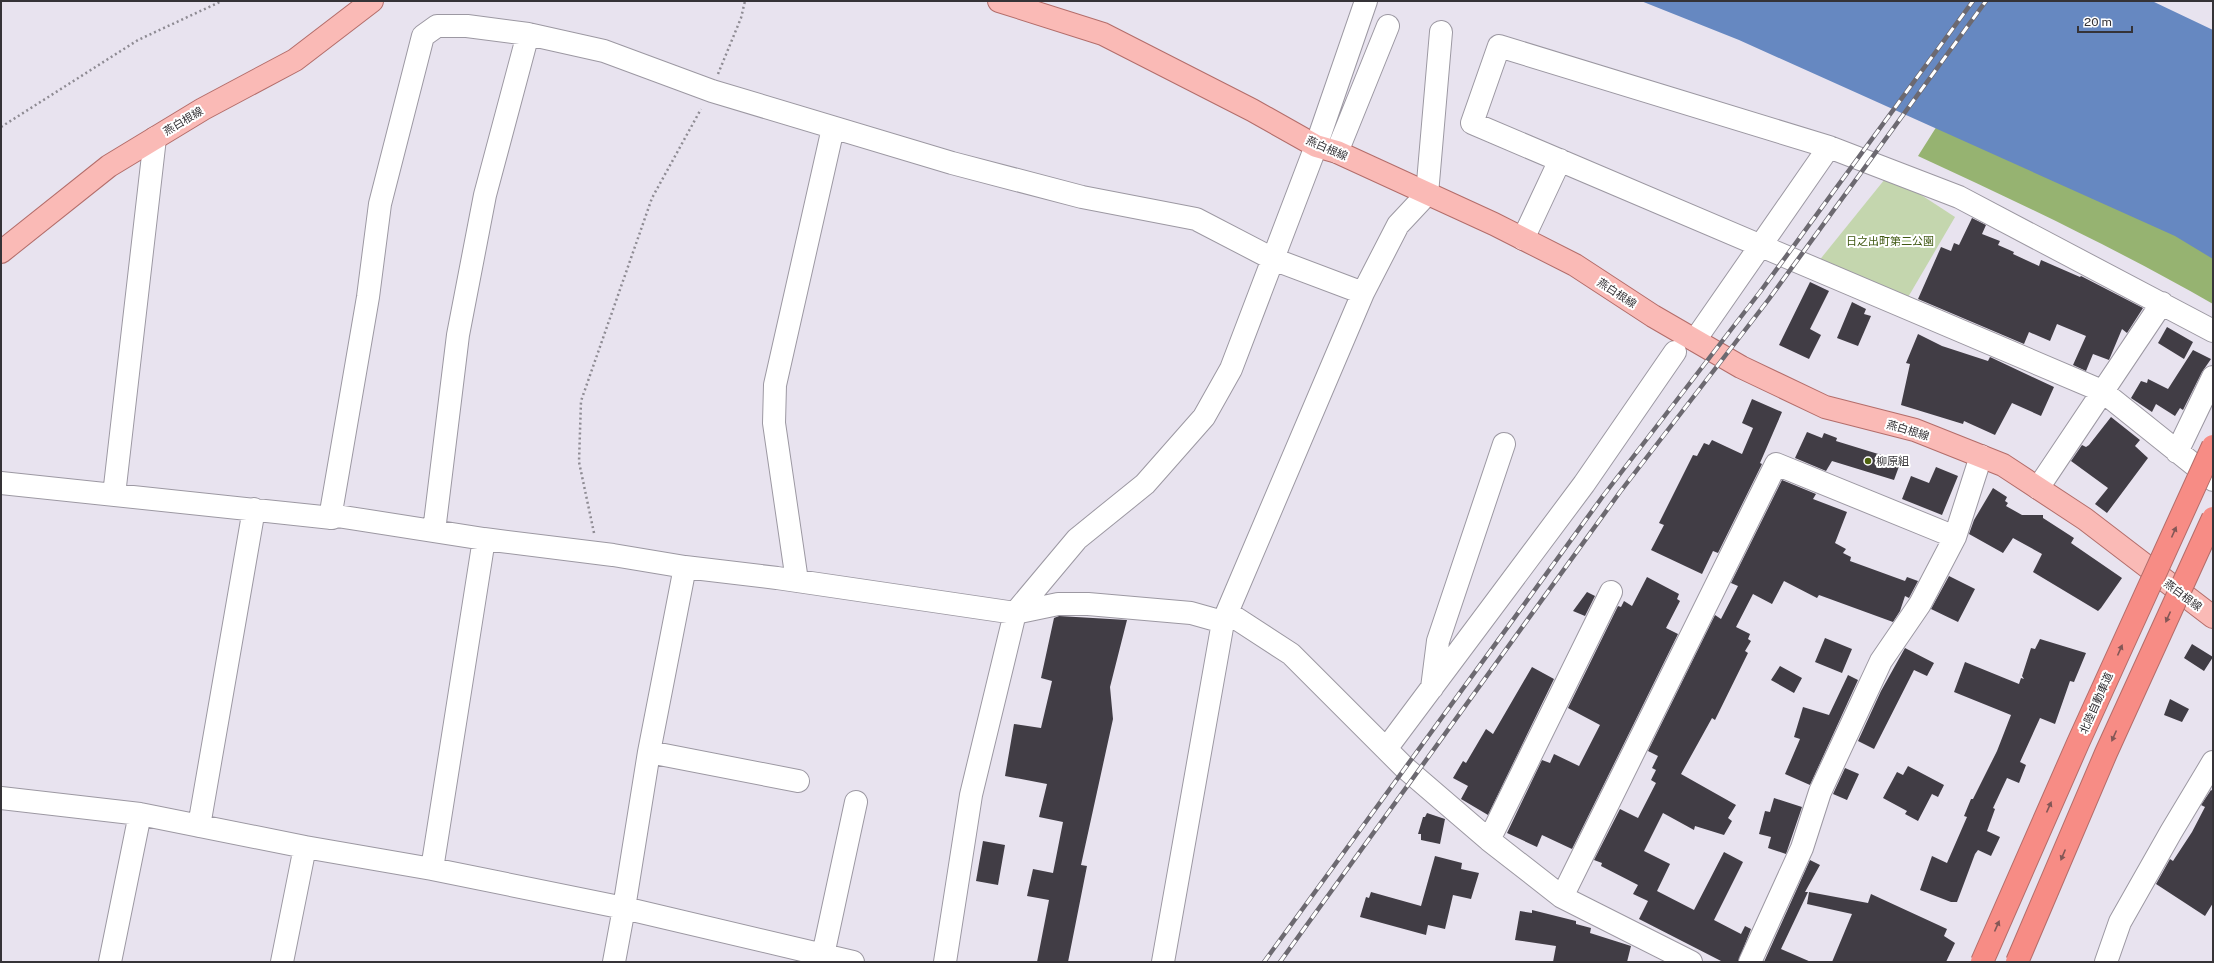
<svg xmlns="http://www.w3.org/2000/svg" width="2214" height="963" viewBox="0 0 2214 963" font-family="'Public Sans','Noto Sans JP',sans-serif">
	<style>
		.green { fill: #c4d6ae }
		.forest { fill: #96b371 }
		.water { fill: #6688c1 }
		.building { fill: #413d45 }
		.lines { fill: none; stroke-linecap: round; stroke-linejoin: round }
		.minor-casing { stroke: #9c98a2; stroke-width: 24 }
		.major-casing { stroke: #b36d6a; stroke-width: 24 }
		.path { stroke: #8e8b93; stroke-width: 2.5; stroke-dasharray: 2 3; stroke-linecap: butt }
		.minor { stroke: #fff; stroke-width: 22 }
		.major { stroke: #fabab6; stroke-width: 22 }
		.rail-casing { stroke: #6c6970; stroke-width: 4.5 }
		.rail { stroke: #fff; stroke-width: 3; stroke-dasharray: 9; stroke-linecap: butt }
		.highway-bridge-casing { stroke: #b36d6a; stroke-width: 24; stroke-linecap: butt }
		.highway-bridge { stroke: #f78c85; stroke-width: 22 }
		.oneway { fill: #835756 }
		.poi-dot { fill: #4f630e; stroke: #fff; stroke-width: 1.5 }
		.labels { text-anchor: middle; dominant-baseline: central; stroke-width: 4; stroke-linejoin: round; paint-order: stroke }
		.street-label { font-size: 11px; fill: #353337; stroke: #fff }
		.park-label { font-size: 11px; fill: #405913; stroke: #fff }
		.poi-label { font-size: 11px; fill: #353337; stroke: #fff; text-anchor: start }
	</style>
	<rect width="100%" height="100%" fill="#e8e3ef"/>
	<path class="green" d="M1889,174L1955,217L1907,299L1818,262Z"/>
	<path class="forest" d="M1942,118L2213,246V304C2117,249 2018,202 1918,156Z"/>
	<path class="water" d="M1641,1H2152L2213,30V259L2175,236L1739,40Z"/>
	<path class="building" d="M1972,218L1986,225L1982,234L2000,241L1998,245L2014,252L2013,254L2039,266L2041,260L2080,277L2081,276L2143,308L2127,333L2122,329L2109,360L2093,354L2086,371L2073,365L2086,336L2057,324L2050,341L2029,332L2024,344L1918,299L1941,247L1951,251L1954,243L1959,245Z
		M1810,282L1829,291L1810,329L1821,335L1809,359L1779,345Z
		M1852,302L1866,309L1864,314L1871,316L1858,346L1837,338Z
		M2167,327L2193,342L2184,359L2158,343Z
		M1918,334L1942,346L1988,361L1990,357L2054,387L2041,416L2012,403L1995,435L1964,421L1963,424L1901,405L1910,364L1906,363Z
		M2193,350L2211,359L2202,372L2183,410L2180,408L2175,416L2156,404L2152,412L2131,398L2141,381L2147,383L2148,379L2168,389Z
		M1752,399L1782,412L1760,463L1762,464L1718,553L1713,551L1702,574L1651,550L1664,525L1659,523L1693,455L1697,456L1704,443L1709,445L1712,440L1742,454L1753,428L1742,423Z
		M2111,417L2140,440L2135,446L2148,458L2107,513L2095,504L2108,488L2071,461L2082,445L2086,447L2089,445Z
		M1807,432L1822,438L1824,433L1837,438L1836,441L1901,461L1894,480L1832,461L1826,471L1795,458Z
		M1936,467L1958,476L1942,515L1902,499L1911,476L1929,483Z
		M1782,480L1816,494L1813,499L1847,512L1835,543L1846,549L1843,553L1851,557L1850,561L1905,581L1907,577L1918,581L1909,598L1905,596L1900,611L1893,622L1819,595L1817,598L1784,581L1772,604L1753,594L1736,627L1750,634L1748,639L1751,641L1745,651L1748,653L1715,720L1712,718L1681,774L1736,805L1728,818L1732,821L1724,835L1695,826L1694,830L1663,813L1644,851L1670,864L1657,891L1694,910L1724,852L1743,862L1714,920L1741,934L1745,926L1751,929L1738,962H1723L1639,919L1648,901L1633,894L1638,885L1601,866L1602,863L1594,860L1620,809L1638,818L1656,783L1651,780L1656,770L1652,768L1658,756L1648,751L1715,615L1721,619L1738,586L1731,583Z
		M1993,488L2007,497L2005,501L2008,503L2006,506L2022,515H2043V518L2074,538L2071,543L2122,578L2101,608L2098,611L2033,572L2042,554L2013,538L2003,553L1969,534L1974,520Z
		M1949,576L1975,589L1958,622L1931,609Z
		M1647,577L1679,594L1677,599L1680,601L1666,628L1678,634L1572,849L1542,835L1537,847L1507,833L1542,760L1550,763L1554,754L1579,766L1600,725L1568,708L1618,606L1621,607L1624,601L1632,606Z
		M1587,592L1595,596L1585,616L1573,611Z
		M1059,616L1127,620L1110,687L1113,719L1081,865L1087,866L1068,962H1037L1049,900L1027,896L1033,869L1053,873L1063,822L1039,817L1047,784L1005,776L1014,724L1041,728L1052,681L1041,678L1054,618Z
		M1825,638L1852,649L1842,673L1815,662Z
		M2040,639L2086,653L2074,682L2070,681L2055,724L2040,718L2020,762L2026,765L2019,783L2007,778L1993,808L1995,809L1987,831L2000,837L1991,856L1978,850L1975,854L1957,902H1951L1920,890L1932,856L1947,863L1967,817L1964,816L1971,799H1973L1997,751L2011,715L1954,692L1965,662L2019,684L2021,678L2024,679L2022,676L2031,648L2035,649Z
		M2192,644L2213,657L2204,671L2184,658Z
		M1905,648L1934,663L1927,676L1914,670L1874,749L1858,741L1881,691Z
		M1780,666L1802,678L1794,693L1771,680Z
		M1532,667L1554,679L1488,815L1461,799L1468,786L1453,778L1463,761L1466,763L1486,729L1493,734Z
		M1848,675L1858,680L1810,785L1785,774L1800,739L1794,737L1803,707L1829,715Z
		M2170,699L2189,709L2182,722L2164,715Z
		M1908,766L1944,785L1938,797L1932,794L1918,821L1905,814L1907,811L1883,798L1897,772L1903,775Z
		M1845,768L1859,774L1847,800L1833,794Z
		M2211,790L2213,791V903L2205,916L2156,884L2170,859L2173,861L2192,832L2205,807L2201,805Z
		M1774,798L1802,807L1786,854L1768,848L1771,837L1759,834L1765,811L1770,812Z
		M1427,813L1445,819L1440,844L1421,840V834H1418L1423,817H1425Z
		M983,841L1005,845L998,885L976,881Z
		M1435,856L1462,863L1461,869L1479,873L1471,899L1453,895L1445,929L1428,925L1426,935L1360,917L1366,897L1369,898L1371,892L1421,906Z
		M1810,860L1820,865L1805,892H1808L1781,949L1811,962H1764Z
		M1809,892L1868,903L1871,894L1947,929L1944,936L1955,943L1946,962H1832L1852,914L1807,904Z
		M1532,910L1576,921V924L1591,928L1590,933L1631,946L1627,962H1553L1556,946L1515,940L1520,911L1532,913Z"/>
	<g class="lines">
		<g class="minor-casing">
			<path id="minor" d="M1829,147L1959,197L2213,331
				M1337,152L1388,26
				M1523,239L1560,160
				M1695,340L1829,147L1499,46L1472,123L2102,391L2213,480
				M2177,452L2213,377
				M1,483L332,518L337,516L484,539L613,555L685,567L777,578L1015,613L1058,604H1088L1191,613L1223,622
				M2038,488L2162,303
				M114,495L155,138
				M330,518L368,297L380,204L423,36L437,26H467L528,34L604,51L712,91L952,163L1082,197L1196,219L1273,259L1363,293
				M434,531L458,335L485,195L528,34
				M797,581L774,423L775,385L833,128
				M1228,613L1291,654L1404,767L1489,840L1562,897L1691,962
				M1432,688L1438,641L1504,444
				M1386,749L1584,484L1675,352
				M649,752L798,781
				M1,798L140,814L305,847L432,869L624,908L853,962
				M199,826L254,509
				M1489,840L1611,592
				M432,869L484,539
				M1562,897L1776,464L1955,537
				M823,955L856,802
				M110,962L140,814
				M282,962L305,847
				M614,962L624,908L649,752L685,567
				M945,962L971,795L1015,613L1077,539L1145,484L1204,417L1231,369L1316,146L1366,1
				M1163,962L1223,622L1363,293L1398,225L1427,194L1441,32
				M1750,962L1802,848L1820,792L1881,661L1920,604L1955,537L1981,456
				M2106,962L2120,922L2171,832L2213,762"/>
		</g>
		<g class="major-casing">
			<path id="major" d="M999,1L1103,34L1252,110L1316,146L1337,152L1494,224L1575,265L1653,316L1741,367L1825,407L1915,430L2003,465L2085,519L2213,617
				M1,252L109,166L203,109L295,60L372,1"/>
		</g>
		<path class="path" d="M718,74L741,18L745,1
			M1,127L138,40L222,1
			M594,533L579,462L581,401L652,198L701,109"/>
		<use href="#minor" class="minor"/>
		<use href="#major" class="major"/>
		<g class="rail-casing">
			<path id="rail" d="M1264,962L1603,496L1760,292L1973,1
				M1280,962L1620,492L1769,299L1986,1"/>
		</g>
		<use href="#rail" class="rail"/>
		<g class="highway-bridge-casing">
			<path id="highway-bridge" d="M1982,962L2078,743L2213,446
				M2017,962L2106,753L2213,518"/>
		</g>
		<use href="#highway-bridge" class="highway-bridge"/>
	</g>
	<defs><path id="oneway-solid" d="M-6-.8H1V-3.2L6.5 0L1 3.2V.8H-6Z"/></defs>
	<g class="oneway">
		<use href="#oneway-solid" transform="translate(2174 532) rotate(-66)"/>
		<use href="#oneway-solid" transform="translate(2168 617) rotate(114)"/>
		<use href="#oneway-solid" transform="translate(2120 650) rotate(-66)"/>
		<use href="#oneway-solid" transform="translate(2114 736) rotate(114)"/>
		<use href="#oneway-solid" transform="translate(2049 807) rotate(-66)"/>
		<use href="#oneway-solid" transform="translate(2063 855) rotate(113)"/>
		<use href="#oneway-solid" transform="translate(1997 926) rotate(-66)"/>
	</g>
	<circle class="poi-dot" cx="1868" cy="461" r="4"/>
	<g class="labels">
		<g class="street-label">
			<text transform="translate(183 121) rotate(-31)">燕白根線</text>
			<text transform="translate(1327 148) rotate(23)">燕白根線</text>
			<text transform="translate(1617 293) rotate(33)">燕白根線</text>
			<text transform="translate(1908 430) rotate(17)">燕白根線</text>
			<text transform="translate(2183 595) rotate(37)">燕白根線</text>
			<text transform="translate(2096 703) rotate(-66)">北陸自動車道</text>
		</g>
		<g class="park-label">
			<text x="1890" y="241">日之出町第二公園</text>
		</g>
		<g class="poi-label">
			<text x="1876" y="461">柳原組</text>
		</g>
	</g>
	<rect width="2214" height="963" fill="none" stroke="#353337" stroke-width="4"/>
	<path d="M2078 26v6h54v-6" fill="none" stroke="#353337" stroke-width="2"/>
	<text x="2084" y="26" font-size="12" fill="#353337" stroke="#ffffff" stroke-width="3" paint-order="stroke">20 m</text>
</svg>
